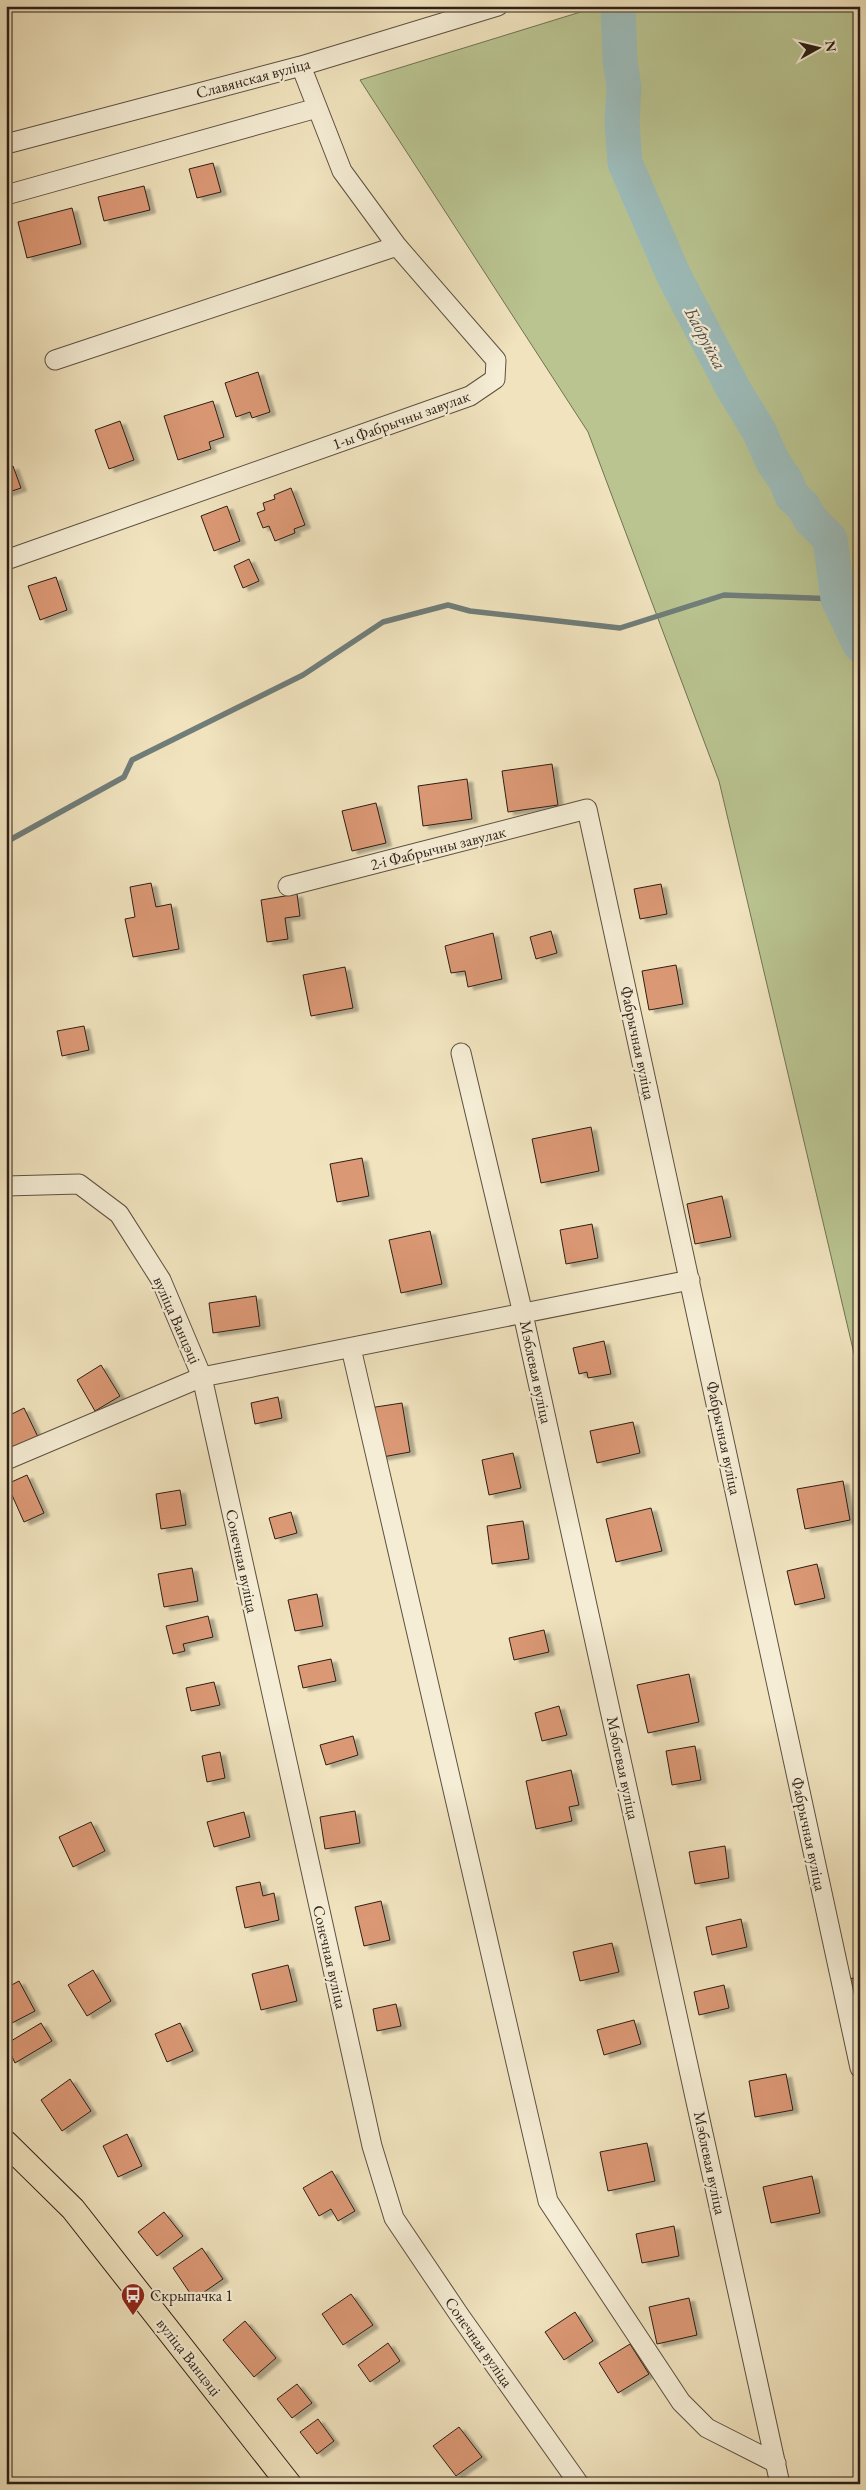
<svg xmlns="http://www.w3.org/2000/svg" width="866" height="2490" viewBox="0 0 866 2490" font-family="'EB Garamond',serif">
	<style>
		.green { fill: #b9c491; stroke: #727254 }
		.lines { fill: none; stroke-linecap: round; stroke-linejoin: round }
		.stream { stroke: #707d79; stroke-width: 5.5 }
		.river { stroke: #9dbcba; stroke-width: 35 }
		.building { fill: #db9874; stroke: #2c1f17; filter: url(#shadow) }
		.minor-casing { stroke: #5d5041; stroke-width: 21 }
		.major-casing { stroke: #2c1f17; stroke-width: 26 }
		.minor { stroke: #f5edd5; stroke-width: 19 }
		.major { stroke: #f0e3be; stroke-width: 24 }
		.labels { text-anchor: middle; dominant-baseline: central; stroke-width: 4.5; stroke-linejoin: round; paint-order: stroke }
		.street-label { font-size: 16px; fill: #2c1f17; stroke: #f5edd5 }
		.poi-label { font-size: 16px; fill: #2c1f17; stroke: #f5edd5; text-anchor: start }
		.water-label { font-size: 18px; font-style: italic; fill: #4e4e48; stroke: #f5edd5 }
	</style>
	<defs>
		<filter id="shadow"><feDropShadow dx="5.5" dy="3" stdDeviation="1" flood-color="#0004"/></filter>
	</defs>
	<rect width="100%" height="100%" fill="#f0e3be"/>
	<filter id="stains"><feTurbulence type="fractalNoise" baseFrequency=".004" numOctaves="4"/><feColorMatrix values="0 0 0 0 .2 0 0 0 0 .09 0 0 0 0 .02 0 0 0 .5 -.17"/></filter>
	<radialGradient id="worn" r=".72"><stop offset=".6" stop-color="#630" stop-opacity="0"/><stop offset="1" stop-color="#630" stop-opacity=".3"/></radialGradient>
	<path class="green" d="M600,6H860V1379L719,781L588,432L360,80Z"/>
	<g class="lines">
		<path class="stream" d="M6,842L124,777L132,760L303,675L383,622L448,605L470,611L620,628L724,595L838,599"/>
		<path class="river" d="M618,6L620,60L624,88L622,122L625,163L674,276L734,390L759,431L773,462L786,481L792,496L803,506L811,520L830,539L838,599L860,645"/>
	</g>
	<path class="building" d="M213,163L221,192L197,198L189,169Z
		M144,186L150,210L104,221L98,197Z
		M72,208L81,244L27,258L18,222Z
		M258,372L270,412L252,418L250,412L236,417L225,383Z
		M213,401L224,437L209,442L211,449L178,460L164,416Z
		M120,421L134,460L109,469L95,430Z
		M13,466L21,488L6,493V469Z
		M291,488L305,525L294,529L295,533L275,541L269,526L263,528L257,513L265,510L263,503L275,499L274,495Z
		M227,506L240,541L214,551L201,516Z
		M249,559L259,581L243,588L234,566Z
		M56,577L67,610L40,620L28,586Z
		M552,764L558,805L508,812L502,771Z
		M467,779L472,819L423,826L418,786Z
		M376,803L386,843L352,851L342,811Z
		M151,883L156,907L171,904L179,949L133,957L125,919L135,917L130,887Z
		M661,884L667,914L640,919L634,889Z
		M297,894L300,916L285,918L288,939L267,942L261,900Z
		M551,931L557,953L536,959L530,937Z
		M493,933L502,979L468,987L465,971L451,973L445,946Z
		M676,965L683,1004L649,1010L642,971Z
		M345,967L353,1008L311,1016L303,975Z
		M84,1026L89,1050L62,1056L57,1031Z
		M591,1127L599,1171L541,1183L532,1139Z
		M362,1158L369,1196L337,1202L330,1164Z
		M722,1196L731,1237L695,1244L687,1204Z
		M592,1224L598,1258L566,1264L560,1230Z
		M430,1231L442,1284L401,1293L389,1240Z
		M256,1296L260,1326L213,1333L209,1303Z
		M604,1341L611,1374L588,1378L587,1372L579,1374L573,1348Z
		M101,1365L120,1396L95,1411L77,1380Z
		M278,1397L282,1418L255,1424L251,1403Z
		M402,1403L410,1452L377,1458L369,1408Z
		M24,1408L38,1437L6,1452V1417Z
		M633,1422L640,1453L597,1463L590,1431Z
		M513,1453L521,1488L489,1495L482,1460Z
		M27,1475L44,1513L24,1522L7,1484Z
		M843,1481L850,1520L805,1529L797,1489Z
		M180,1490L186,1525L161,1529L156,1494Z
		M651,1508L662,1551L616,1562L606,1519Z
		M291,1512L297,1533L275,1539L269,1518Z
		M523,1521L529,1559L492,1564L487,1526Z
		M817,1564L825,1598L795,1605L787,1571Z
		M192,1568L198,1601L164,1607L158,1574Z
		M317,1594L323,1626L295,1631L288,1600Z
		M208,1616L213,1637L183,1644L185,1651L173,1654L166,1626Z
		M544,1630L549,1652L514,1660L509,1638Z
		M331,1659L336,1681L303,1688L298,1666Z
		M689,1674L699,1722L648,1733L637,1685Z
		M214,1682L220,1705L191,1711L186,1688Z
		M559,1706L567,1735L542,1741L535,1713Z
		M353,1736L358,1755L326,1765L320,1745Z
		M695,1746L701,1780L672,1785L666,1751Z
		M220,1752L225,1778L207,1782L202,1756Z
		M571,1770L579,1805L569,1807L572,1821L536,1829L526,1781Z
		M355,1811L360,1843L325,1849L320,1817Z
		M244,1812L250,1837L214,1847L207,1822Z
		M91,1822L105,1851L73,1867L59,1837Z
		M725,1846L729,1878L695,1884L689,1852Z
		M260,1882L263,1896L274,1893L279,1920L245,1928L236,1887Z
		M381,1901L390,1940L364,1946L355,1907Z
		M741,1919L747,1947L712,1955L706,1927Z
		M612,1943L619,1972L580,1981L573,1952Z
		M288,1965L297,2001L261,2010L252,1974Z
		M93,1970L111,2001L87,2016L68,1985Z
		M860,1977V2013L856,2014L848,1979Z
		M19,1981L35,2011L12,2023L6,2013V1988Z
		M724,1985L729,2008L699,2015L694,1992Z
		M396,2004L401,2026L377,2031L373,2009Z
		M634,2020L641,2044L604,2055L597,2030Z
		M41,2023L52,2041L15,2063L6,2044Z
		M180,2023L193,2051L167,2062L155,2034Z
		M786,2074L793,2110L755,2117L749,2081Z
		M70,2079L91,2111L62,2131L41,2100Z
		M127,2134L142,2166L118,2177L103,2146Z
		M647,2143L655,2181L608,2191L600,2152Z
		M332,2171L355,2211L338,2221L331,2209L319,2216L303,2188Z
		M812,2176L820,2213L771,2223L763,2187Z
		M164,2212L183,2236L157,2256L138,2232Z
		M674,2226L679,2256L642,2263L636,2234Z
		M202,2248L223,2279L194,2299L173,2268Z
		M351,2294L373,2325L343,2345L322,2314Z
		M689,2298L697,2335L657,2344L649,2307Z
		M575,2312L593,2341L564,2360L545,2332Z
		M245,2321L276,2358L254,2377L223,2340Z
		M388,2343L400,2361L370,2382L358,2365Z
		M630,2344L649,2374L618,2393L599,2363Z
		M297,2384L312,2403L292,2418L277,2399Z
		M318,2419L334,2441L317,2454L300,2432Z
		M459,2427L482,2457L456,2476L433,2446Z"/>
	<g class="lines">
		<g class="minor-casing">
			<path id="minor" d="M6,144L301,66L498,6
				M6,195L317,108
				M55,360L397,246
				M6,560L470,396L495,379L496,360L397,246L342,171L301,66
				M288,886L587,809L860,2068
				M461,1053L523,1314L780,2484
				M6,1186L79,1184L119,1214L161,1280L202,1377L372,2146L394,2218L460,2316L579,2484
				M351,1348L548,2201L681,2402L707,2428L776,2463
				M6,1460L202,1377L690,1280"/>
		</g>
		<g class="major-casing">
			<path id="major" d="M6,2143L73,2209L289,2484"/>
		</g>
		<use href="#minor" class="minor"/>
		<use href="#major" class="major"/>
	</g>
	<defs>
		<g id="bus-pin" transform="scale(1.25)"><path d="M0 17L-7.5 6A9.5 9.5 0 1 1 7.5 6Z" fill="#8f2418" stroke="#f5edd5"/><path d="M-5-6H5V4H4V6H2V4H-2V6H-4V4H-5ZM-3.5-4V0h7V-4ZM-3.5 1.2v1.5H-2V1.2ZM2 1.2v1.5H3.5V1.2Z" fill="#fff"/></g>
	</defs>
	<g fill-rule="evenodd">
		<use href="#bus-pin" x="133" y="2295"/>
	</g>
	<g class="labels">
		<g class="street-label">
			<text transform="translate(253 78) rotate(-15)">Славянская вуліца</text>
			<text transform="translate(401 420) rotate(-20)">1-ы Фабрычны завулак</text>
			<text transform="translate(438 848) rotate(-14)">2-і Фабрычны завулак</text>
			<text transform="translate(638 1043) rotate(78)">Фабрычная вуліца</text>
			<text transform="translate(177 1320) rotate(66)">вуліца Ванцэці</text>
			<text transform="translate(536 1372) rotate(78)">Мэблевая вуліца</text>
			<text transform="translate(724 1438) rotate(78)">Фабрычная вуліца</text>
			<text transform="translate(242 1561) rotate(78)">Сонечная вуліца</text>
			<text transform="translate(623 1768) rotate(78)">Мэблевая вуліца</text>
			<text transform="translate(809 1834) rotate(78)">Фабрычная вуліца</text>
			<text transform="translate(330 1957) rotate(77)">Сонечная вуліца</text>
			<text transform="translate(710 2163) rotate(78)">Мэблевая вуліца</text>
			<text transform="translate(479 2342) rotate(55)">Сонечная вуліца</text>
			<text transform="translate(189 2357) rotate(52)">вуліца Ванцэці</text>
		</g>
		<g class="poi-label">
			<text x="150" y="2295">Скрыпачка 1</text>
		</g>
		<g class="water-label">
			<text transform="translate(706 338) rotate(62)">Бабруйка</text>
		</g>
	</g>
	<rect width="866" height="2490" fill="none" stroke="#f0e3be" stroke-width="25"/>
	<rect x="8" y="8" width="851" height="2475" fill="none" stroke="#2c1f17" stroke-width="2.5"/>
	<rect x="12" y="12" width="841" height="2465" fill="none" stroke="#2c1f17"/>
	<g transform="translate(818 48) rotate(82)" stroke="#f5edd5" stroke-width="4" paint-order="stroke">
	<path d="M0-4L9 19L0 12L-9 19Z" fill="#2c1f17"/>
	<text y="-8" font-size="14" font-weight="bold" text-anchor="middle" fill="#2c1f17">N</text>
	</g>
	<rect width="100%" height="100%" filter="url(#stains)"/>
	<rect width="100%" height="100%" fill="url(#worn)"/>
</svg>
